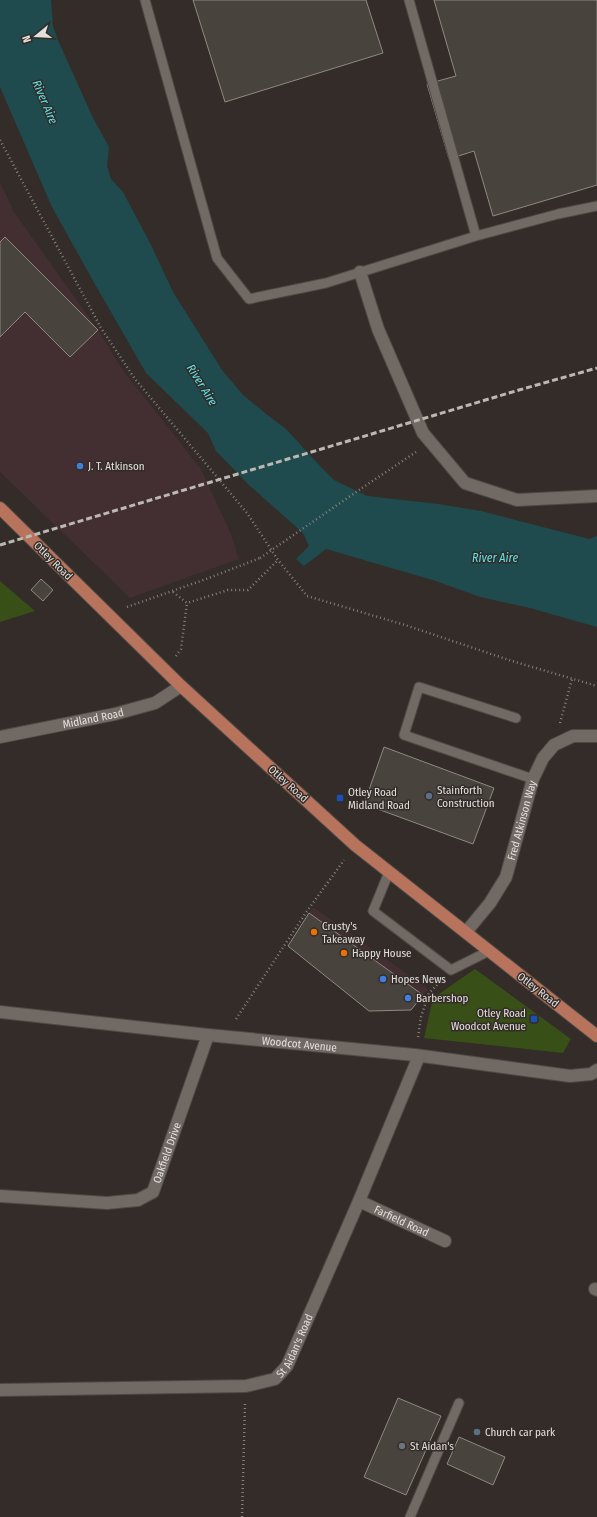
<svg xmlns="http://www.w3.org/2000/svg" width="597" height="1517" viewBox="0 0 597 1517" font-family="'Fira Sans Condensed',sans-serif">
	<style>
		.commercial { fill: #432f31 }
		.green { fill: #384f17 }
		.water { fill: #204b4e }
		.building { fill: #49433e; stroke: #8f8982 }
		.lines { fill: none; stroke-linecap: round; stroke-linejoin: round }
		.lane-casing { stroke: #4e4946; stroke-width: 11 }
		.street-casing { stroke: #4e4946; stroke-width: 14 }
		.primary-casing { stroke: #4e4946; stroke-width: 14 }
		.path { stroke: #87817d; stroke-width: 2.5; stroke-dasharray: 1 3; stroke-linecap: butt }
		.lane { stroke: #706964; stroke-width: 9 }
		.street { stroke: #706964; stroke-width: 12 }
		.primary { stroke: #b8735c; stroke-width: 12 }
		.rail { stroke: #bcb8b4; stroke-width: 3; stroke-dasharray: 6 3; stroke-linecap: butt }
		.path-bridge { stroke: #87817d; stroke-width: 2.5; stroke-dasharray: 1 3; stroke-linecap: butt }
		.shop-dot { fill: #3f7fe0; stroke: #332c28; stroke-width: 1.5 }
		.service-dot { fill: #5c6f8a; stroke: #332c28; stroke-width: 1.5 }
		.transit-dot { fill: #1a4fb4; stroke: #332c28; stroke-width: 1.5 }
		.food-dot { fill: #e8710a; stroke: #332c28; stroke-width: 1.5 }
		.worship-dot { fill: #6b7280; stroke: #332c28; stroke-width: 1.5 }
		.labels { text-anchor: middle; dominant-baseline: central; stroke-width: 3; stroke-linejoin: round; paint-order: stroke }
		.poi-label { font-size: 11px; fill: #e3dfdc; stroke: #332c28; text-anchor: start }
		.street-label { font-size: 11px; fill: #e3dfdc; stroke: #332c28 }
		.water-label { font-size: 12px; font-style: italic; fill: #5ae6ee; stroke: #332c28 }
	</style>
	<rect width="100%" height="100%" fill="#332c28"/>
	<path class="commercial" d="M0,182L14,212L98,330L122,369L201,469L231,534L239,559L130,598L0,472Z
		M313,907L428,989L411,1010L369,1011L288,946Z"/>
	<path class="green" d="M0,581L35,611L0,622Z
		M475,969L571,1039L563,1053L424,1038L433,998Z"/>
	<path class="water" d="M0,0H51L53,26L57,38L93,118L109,147L107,166L111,179L123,192L151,245L173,292L222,370L243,395L265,413L286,429L320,466L334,480L367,496L438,504L481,511L589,539L597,536V627L530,608L480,597L436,581L326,549L304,566L296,559L309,546L303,533L249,485L216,451L208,433L146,373L92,279L52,207L0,87Z"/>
	<path class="building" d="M193,0H366L383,53L225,102Z
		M434,0H597V185L493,216L474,151L449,159L427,84L456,76Z
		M5,237L98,330L70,357L25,312L0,337V242Z
		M41,579L53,590L43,601L31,590Z
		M384,747L494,788L473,844L364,804Z
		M309,913L423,995L411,1010L369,1011L288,946Z
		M398,1398L441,1416L406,1495L364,1477Z
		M459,1437L505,1457L493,1485L447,1464Z"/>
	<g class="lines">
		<g class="lane-casing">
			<path id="lane" d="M145,0L217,258L249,299L326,283L476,236L558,214L597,206
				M409,0L476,236
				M516,718L419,687L404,735L533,779
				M389,872L373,911L451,970L489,951
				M410,1517L459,1403"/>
		</g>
		<g class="street-casing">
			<g id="street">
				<path d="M360,272L378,329L423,433L465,483L517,500L597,496"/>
				<path id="s1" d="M0,737L115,714L155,703L181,686"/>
				<path id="s2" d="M466,932L490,903L506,877L533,779L543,758L554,745L573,736H597"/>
				<path id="s3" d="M0,1012L208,1035L415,1055L570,1076L591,1074L597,1070"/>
				<path id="s4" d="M0,1196L107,1203L138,1200L153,1192L208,1035"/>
				<path id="s5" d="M359,1201L445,1241"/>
				<path d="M595,1289L597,1290"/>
				<path id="s6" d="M0,1390L246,1386L275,1379L287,1366L359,1201L419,1056"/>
			</g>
		</g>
		<g class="primary-casing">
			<path id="primary" d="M0,508L181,686L355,845L597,1036"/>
		</g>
		<path class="path" d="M0,140L101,328L135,379L247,513L278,560L307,596L405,625L512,661L597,686
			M362,488L416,452
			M173,592L187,603L228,590H248L278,560
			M127,607L209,578L260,558
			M176,656L181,649L187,603
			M560,723L572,679
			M236,1019L305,914L344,860
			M418,1037L421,1017L429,993L440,982
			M242,1517L245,1404"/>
		<use href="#lane" class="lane"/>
		<use href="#street" class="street"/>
		<use href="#primary" class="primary"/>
		<path class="rail" d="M0,545L519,390L597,368"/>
		<path class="path-bridge" d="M260,558L362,488"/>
	</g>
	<g class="shop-dot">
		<circle cx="80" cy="466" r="4"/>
		<circle cx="383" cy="979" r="4"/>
		<circle cx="408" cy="998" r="4"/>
	</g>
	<g class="service-dot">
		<circle cx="429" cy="796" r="4"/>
		<circle cx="477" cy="1432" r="4"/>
	</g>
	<g class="transit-dot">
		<rect x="336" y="794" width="8" height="8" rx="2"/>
		<rect x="530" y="1015" width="8" height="8" rx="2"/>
	</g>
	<g class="food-dot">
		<circle cx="314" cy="932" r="4"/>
		<circle cx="344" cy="953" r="4"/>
	</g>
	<circle class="worship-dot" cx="402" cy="1446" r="4"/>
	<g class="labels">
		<g class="poi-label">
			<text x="88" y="466">J. T. Atkinson</text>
			<text x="437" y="790">Stainforth<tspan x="437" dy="13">Construction</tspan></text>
			<text x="348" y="792">Otley Road<tspan x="348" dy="13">Midland Road</tspan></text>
			<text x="322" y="926">Crusty's<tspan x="322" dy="13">Takeaway</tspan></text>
			<text x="352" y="953">Happy House</text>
			<text x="391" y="979">Hopes News</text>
			<text x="416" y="998">Barbershop</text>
			<text x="526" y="1013" text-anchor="end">Otley Road<tspan x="526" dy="13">Woodcot Avenue</tspan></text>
			<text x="485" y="1432">Church car park</text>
			<text x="410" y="1446">St Aidan's</text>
		</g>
		<g class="street-label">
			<text transform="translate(53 561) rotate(45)">Otley Road</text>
			<text stroke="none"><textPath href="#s1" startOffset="95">Midland Road</textPath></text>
			<text transform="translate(288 784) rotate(42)">Otley Road</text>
			<text stroke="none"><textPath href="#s2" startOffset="127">Fred Atkinson Way</textPath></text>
			<text transform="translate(538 990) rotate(38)">Otley Road</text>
			<text stroke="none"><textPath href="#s3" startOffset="301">Woodcot Avenue</textPath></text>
			<text stroke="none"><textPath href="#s4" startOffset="197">Oakfield Drive</textPath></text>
			<text stroke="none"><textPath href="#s5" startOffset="47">Farfield Road</textPath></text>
			<text stroke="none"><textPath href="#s6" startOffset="315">St Aidan's Road</textPath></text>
		</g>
		<g class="water-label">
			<text transform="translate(45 102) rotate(67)">River Aire</text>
			<text transform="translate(202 385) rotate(58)">River Aire</text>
			<text x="495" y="558">River Aire</text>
		</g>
	</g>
	<g transform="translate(36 36) rotate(252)" stroke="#332c28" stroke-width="3" paint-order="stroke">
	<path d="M0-3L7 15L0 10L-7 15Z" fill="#e3dfdc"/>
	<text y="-6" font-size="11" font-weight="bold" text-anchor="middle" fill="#e3dfdc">N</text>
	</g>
</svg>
